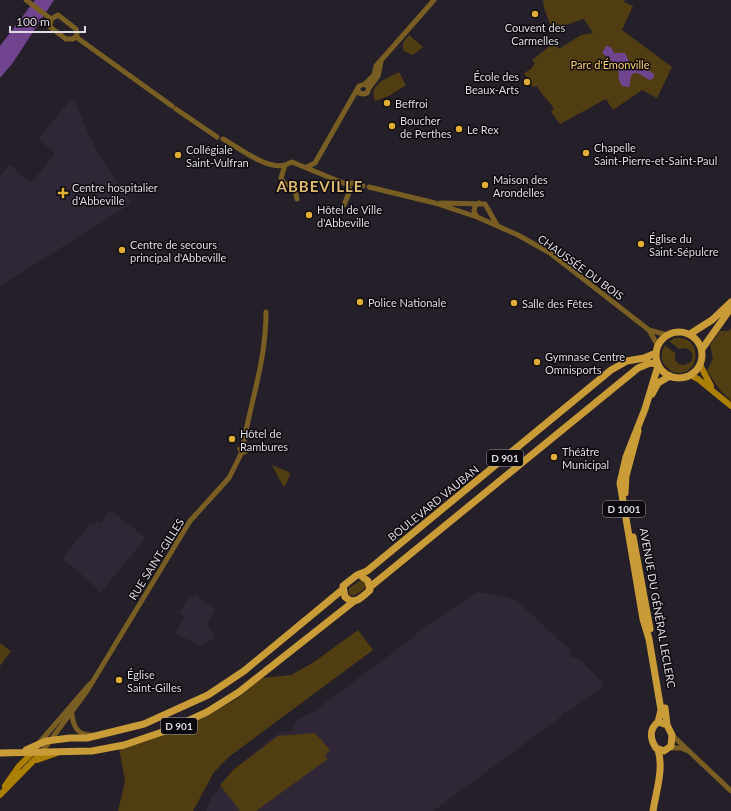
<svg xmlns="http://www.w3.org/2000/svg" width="731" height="811" viewBox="0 0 731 811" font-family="Lato,sans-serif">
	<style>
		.built { fill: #302736 }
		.green { fill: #513d12 }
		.water { fill: #714490 }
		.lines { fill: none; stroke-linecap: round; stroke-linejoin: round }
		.tertiary { stroke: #795e23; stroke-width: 5 }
		.secondary { stroke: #ac7f07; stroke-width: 6 }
		.primary { stroke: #c99c37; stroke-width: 7 }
		.poi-dot { fill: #e3ae35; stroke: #0d0a0f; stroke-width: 1.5 }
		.labels { text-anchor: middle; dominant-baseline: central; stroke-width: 3; stroke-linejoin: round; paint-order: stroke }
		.shield { fill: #0d0a0f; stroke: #a09ca3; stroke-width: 1 }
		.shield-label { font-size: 10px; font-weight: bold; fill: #dfdbe2 }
		.poi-label { font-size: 11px; fill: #dfdbe2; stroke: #0d0a0f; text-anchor: start }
		.park-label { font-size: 11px; fill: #ffd071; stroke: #0d0a0f }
		.street-label { font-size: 11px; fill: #dfdbe2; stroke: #0d0a0f }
		.district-label { font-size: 15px; font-weight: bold; letter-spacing: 1px; fill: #ddb971; stroke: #0d0a0f }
	</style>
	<rect width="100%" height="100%" fill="#251f29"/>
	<path class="built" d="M74,101L96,150L132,203L0,286V175L10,165L31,183L55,154L38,138L69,102Z
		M110,510L146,538L100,593L97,588L62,558L91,523L94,525L97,521L100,523Z
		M477,592L500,595L517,601L571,651L570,657L578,658L603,682V686L568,712L562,713V716L433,811H206L211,798L236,768L279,732L292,731L297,720L313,712L411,639L423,628Z
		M190,595L193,597L195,595L216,610L206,624L216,638L197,647L195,643L175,634L185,617L179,613Z"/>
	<path class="green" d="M543,0H625L624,2L633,6L622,30L672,67L657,98L642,90L613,110L606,99L560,124L551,112L554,109C549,100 541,95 537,86L533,87L524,73L531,69L535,63L532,60L555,42L559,49L581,35L593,33L584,19L552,29L544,8Z
		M409,35L423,47L413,55L404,51C401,44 404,41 409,35Z
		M399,72L406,85L389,96L375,101C368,84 386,79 399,72Z
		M731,328V401L720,390L707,371L713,358L710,345L720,331H729Z
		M675,338C706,335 700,383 671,371C661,364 659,355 665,345L675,353C674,360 677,365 684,365L691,362C694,355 692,350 685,348L679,349L669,341Z
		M272,465L289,472L290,475L285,486H283Z
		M361,580L366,584L364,589L354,596L349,595V588Z
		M358,630L373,650L230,756L214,772L193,811H118L125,781L119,748L168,733L203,718L238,698L262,678L291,675L314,662Z
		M0,643L11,651L0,666Z
		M315,733L330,750L325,755L328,759L256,811H240L220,785L234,769L278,736Z"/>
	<path class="water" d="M35,0H54L12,64L0,78V46Z
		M606,46L611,47L614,53H625L632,68L650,71L654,74V78L650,80C646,79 635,68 631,76C630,80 631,83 629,87L622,86L619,80L618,66L602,53Z"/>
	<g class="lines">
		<path class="tertiary" d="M26,0L51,19
			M58,15L76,29L77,35L73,39H66L50,27L51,19Z
			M76,37L172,106
			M365,84L374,75L376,66L434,0
			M369,88L378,76L381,62
			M176,109L217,137
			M223,139C239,148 267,170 285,165
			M307,167L315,163L359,86L365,84L369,88L367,93L363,94L359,93L358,89
			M345,183H353L363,186
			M369,187L435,203L477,217L518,235L550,253L649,330L658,346
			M297,199L295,189L284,183L281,178L285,165L292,162L348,185L350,190L344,205
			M440,203L485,204L497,225
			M477,217L474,211L475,206L479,203
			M649,330L667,335
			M242,452L240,449L243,446C251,400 266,361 266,312
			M242,452H245L247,450L243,446
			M72,714C73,726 77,735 91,735
			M672,735L731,791
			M39,743L90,684
			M669,748H681L688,751
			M41,753L87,691L190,521L229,478L242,452"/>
		<path class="secondary" d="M700,365L711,386
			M690,375L698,379L731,406
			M37,760L57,753
			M5,786L19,766L32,753
			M0,795L41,753"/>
		<path class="primary" d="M656 355a23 23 0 1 1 46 0a23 23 0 1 1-46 0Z
			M690,334L712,320L731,302
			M702,349L731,308
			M652,394L658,383L670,376
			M625,493L626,476L638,431
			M633,537L650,629
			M360,575L368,581L370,590C362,597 355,606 345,597L343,586L357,575L367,571L611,370L627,361L644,358L656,353
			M370,587L638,368L650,363L657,364
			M665,708L667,725
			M658,722L661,710L649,639L643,619L620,483L626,457L645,409L658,366
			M658,722L667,725L672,735L671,746L664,751L656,748C650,739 649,729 658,722Z
			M26,750L46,741L70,738H87L144,724L208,695L244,671L342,590
			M0,753L92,751L124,745L168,730L207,712L239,692L353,602
			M653,811C656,792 664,768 658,750"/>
	</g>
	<g class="poi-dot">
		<circle cx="535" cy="14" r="4"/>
		<circle cx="527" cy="82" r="4"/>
		<circle cx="387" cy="103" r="4"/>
		<circle cx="392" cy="126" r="4"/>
		<circle cx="459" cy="129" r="4"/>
		<circle cx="586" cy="153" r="4"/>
		<circle cx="178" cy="155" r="4"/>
		<circle cx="485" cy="185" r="4"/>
		<path d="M61 187h4v4h4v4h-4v4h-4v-4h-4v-4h4z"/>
		<circle cx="309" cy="215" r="4"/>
		<circle cx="641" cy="244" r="4"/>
		<circle cx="122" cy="250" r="4"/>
		<circle cx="360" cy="302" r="4"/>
		<circle cx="514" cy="303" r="4"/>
		<circle cx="537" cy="362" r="4"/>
		<circle cx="232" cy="439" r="4"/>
		<circle cx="554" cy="457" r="4"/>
		<circle cx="119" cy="680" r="4"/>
	</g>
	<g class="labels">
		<g class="shield">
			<rect x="487" y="450" width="36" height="16" rx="3"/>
			<rect x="603" y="501" width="42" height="16" rx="3"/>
			<rect x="161" y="718" width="36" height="16" rx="3"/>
		</g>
		<g class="shield-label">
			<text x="505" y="458">D 901</text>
			<text x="624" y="509">D 1001</text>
			<text x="179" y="726">D 901</text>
		</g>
		<g class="poi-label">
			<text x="535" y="27" text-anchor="middle">Couvent des<tspan x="535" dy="13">Carmelles</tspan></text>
			<text x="519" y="76" text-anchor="end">École des<tspan x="519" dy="13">Beaux-Arts</tspan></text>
			<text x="395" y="103">Beffroi</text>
			<text x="400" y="120">Boucher<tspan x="400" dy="13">de Perthes</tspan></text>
			<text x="467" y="129">Le Rex</text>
			<text x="594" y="147">Chapelle<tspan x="594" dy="13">Saint-Pierre-et-Saint-Paul</tspan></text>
			<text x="186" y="149">Collégiale<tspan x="186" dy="13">Saint-Vulfran</tspan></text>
			<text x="493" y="179">Maison des<tspan x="493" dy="13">Arondelles</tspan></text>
			<text x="72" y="187">Centre hospitalier<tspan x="72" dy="13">d'Abbeville</tspan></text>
			<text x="317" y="209">Hôtel de Ville<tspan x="317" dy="13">d'Abbeville</tspan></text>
			<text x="649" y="238">Église du<tspan x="649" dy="13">Saint-Sépulcre</tspan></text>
			<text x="130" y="244">Centre de secours<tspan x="130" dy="13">principal d'Abbeville</tspan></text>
			<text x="368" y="302">Police Nationale</text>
			<text x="522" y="303">Salle des Fêtes</text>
			<text x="545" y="356">Gymnase Centre<tspan x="545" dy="13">Omnisports</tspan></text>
			<text x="240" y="433">Hôtel de<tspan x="240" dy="13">Rambures</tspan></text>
			<text x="562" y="451">Théâtre<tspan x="562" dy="13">Municipal</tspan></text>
			<text x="127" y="674">Église<tspan x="127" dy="13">Saint-Gilles</tspan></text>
		</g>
		<g class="park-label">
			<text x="610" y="64">Parc d'Émonville</text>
		</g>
		<g class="street-label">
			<text transform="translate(581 267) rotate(36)">CHAUSSÉE DU BOIS</text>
			<text transform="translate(433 503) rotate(-39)">BOULEVARD VAUBAN</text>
			<text transform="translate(156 559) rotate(-58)">RUE SAINT-GILLES</text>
			<text transform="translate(658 608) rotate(80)">AVENUE DU GÉNÉRAL LECLERC</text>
		</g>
		<g class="district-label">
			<text x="320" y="186">ABBEVILLE</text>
		</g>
	</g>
	<path d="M10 26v6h75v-6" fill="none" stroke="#dfdbe2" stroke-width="2"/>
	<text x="16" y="26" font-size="12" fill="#dfdbe2" stroke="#0d0a0f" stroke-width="3" paint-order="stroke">100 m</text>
</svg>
